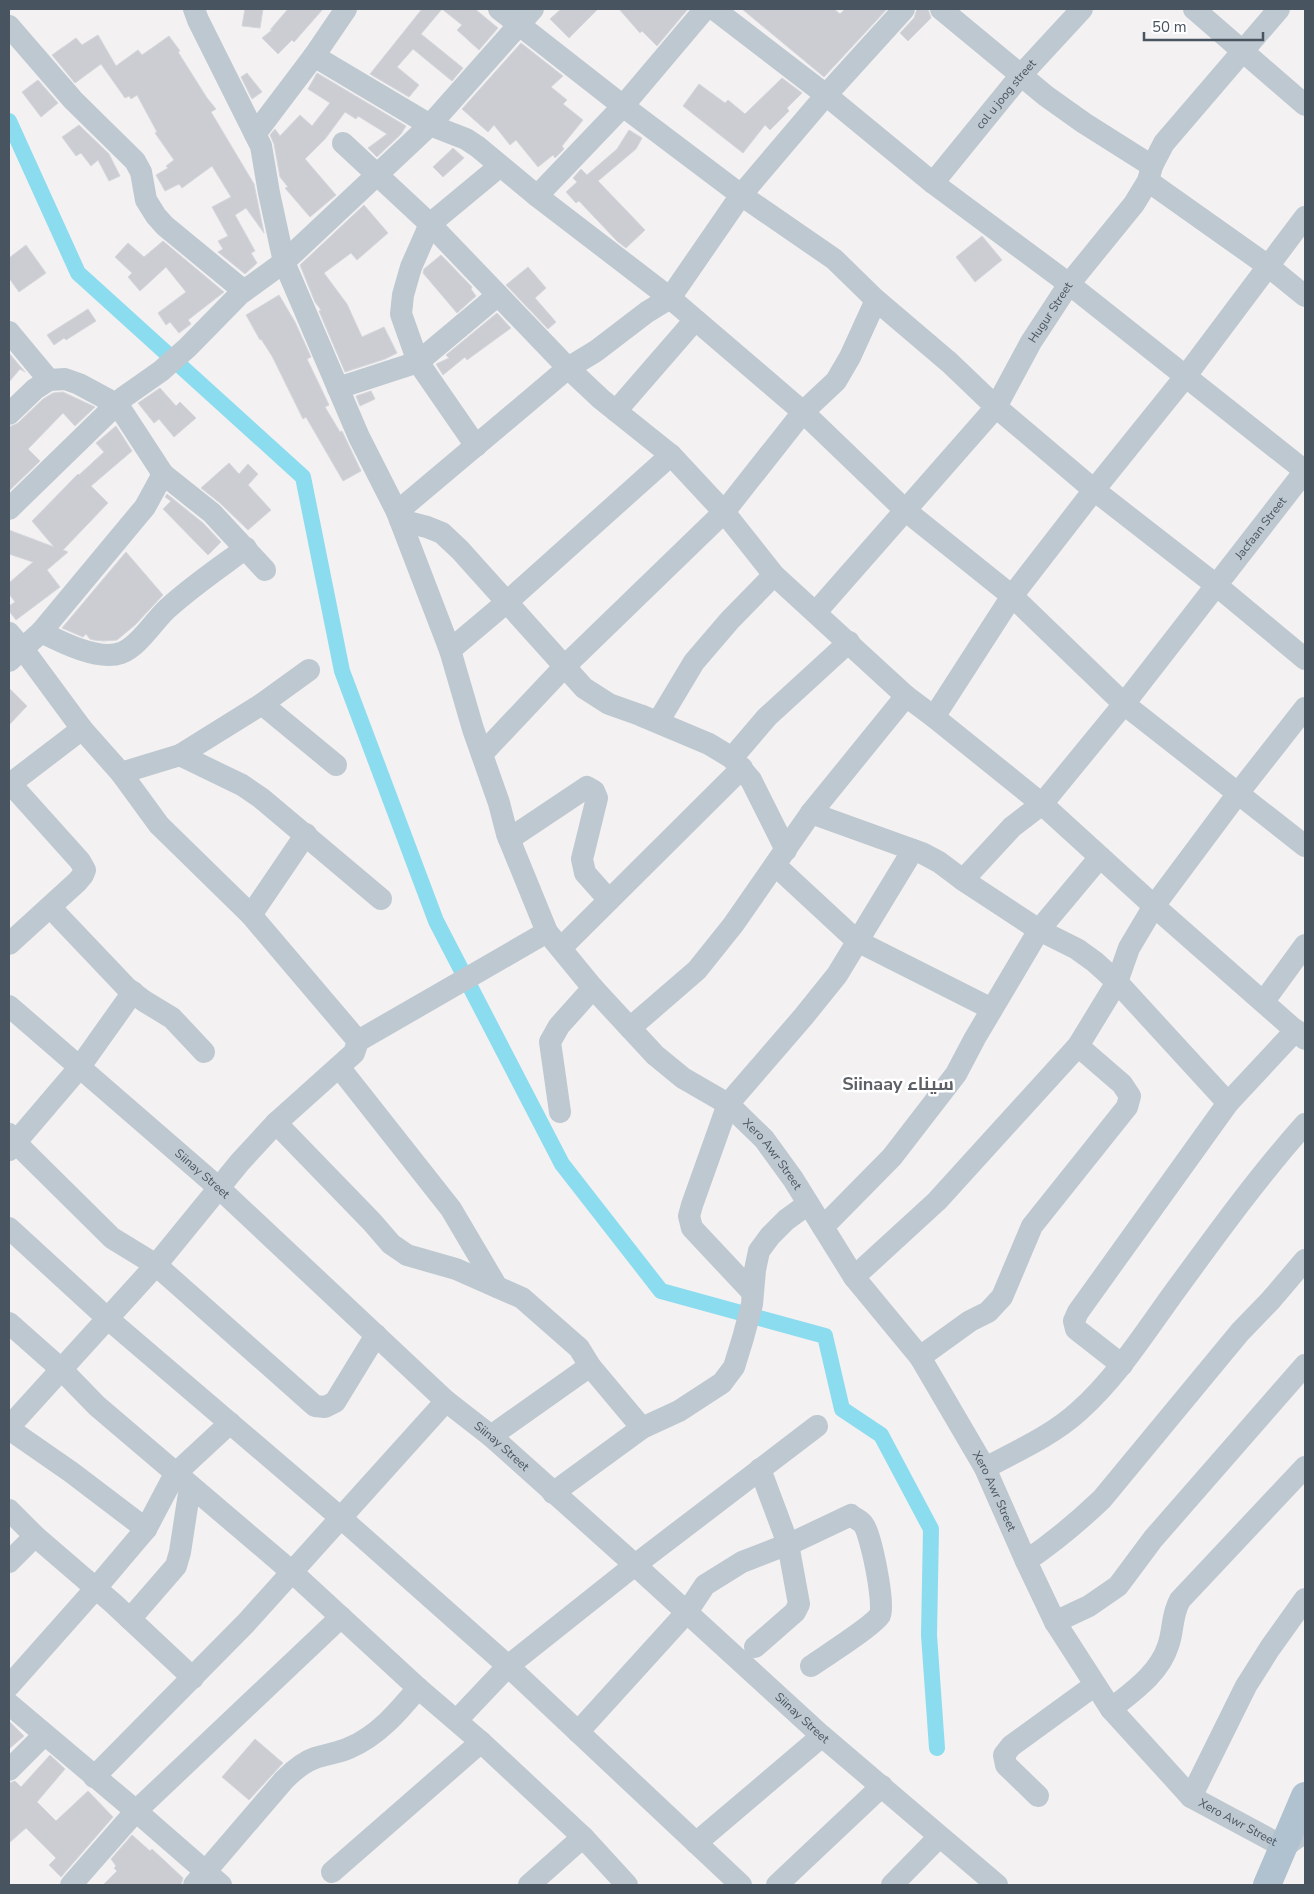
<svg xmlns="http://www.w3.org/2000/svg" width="1314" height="1894" viewBox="0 0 1314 1894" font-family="'Nunito Sans',Cairo,sans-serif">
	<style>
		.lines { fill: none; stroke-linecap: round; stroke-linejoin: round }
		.canal { stroke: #8bdcef; stroke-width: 16 }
		.building { fill: #cbcdd3; stroke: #d5d7dc }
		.minor { stroke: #bec8d0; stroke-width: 22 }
		.major { stroke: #b0c1d0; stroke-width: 28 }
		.labels { text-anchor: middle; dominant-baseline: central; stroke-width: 5; stroke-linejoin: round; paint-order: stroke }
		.street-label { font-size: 12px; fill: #48545f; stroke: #fff }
		.district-label { font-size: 18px; font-weight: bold; fill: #5d6166; stroke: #fff }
	</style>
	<rect width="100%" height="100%" fill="#f3f1f1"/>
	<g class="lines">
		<path class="canal" d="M9,121L78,273L303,477L342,671L436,921L562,1164L661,1291L825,1336L842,1409L881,1435L931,1529L929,1635L937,1748"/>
	</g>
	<path class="building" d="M245,9H263L260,28L242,26Z
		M288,9H323L294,42L292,40L278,54L262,38L272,30H270Z
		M422,9H475L498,28L479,50L457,30L462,25L442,9L421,34L463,68L452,81L413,49L397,67L419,85L409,97L370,74Z
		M561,9H598L569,38L550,19Z
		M619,9H688L657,46L642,31L640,33Z
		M742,9H834L840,14L845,9H887L824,77Z
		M917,9H928L931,18L908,41L900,33L914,18Z
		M98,35L116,66L138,50L142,55L169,36L180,51L178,52L207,98L216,109L211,112L254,184L264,233L246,208L235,215L255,251L251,253L257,263L245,274L218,252L223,249L218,241L228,236L212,207L231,197L212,166L182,188L179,184L165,191L156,175L168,168L166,166L174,160L155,133L157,132L137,95L131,99L129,96L125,98L101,64L75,83L52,55L76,38L82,45Z
		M521,43L563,76L551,87L567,100L563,104L583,120L562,146L564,149L555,158L553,155L538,167L516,140L510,145L494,125L488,132L462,109Z
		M247,73L262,92L252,99L241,77Z
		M317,73L406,126L401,134L377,157L368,148L387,134L358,116L356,119L345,112L325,139L305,159L336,195L310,217L285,188L288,187L280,177L274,144L270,135L275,129L280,136L300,115L312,126L330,103L308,89Z
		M782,78L802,93L787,108L789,111L770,130L765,125L743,153L683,106L699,84L725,103L728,100L745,114Z
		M38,80L58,103L41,117L22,92Z
		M79,125L109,154L120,176L109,181L98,160L91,166L81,153L76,156L62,137Z
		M629,130L642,138L636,149L598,181L645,230L626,248L617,241L579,201L576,203L566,192L577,182L573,178L581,169L587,175L617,149Z
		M453,148L464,158L443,177L433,167Z
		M364,205L388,233L357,260L351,253L324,273L347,304L362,337L384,327L397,353L385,359L345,372L319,311L321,310L315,302L300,265Z
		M982,236L1002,260L975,282L956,257Z
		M163,241L224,292L188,320L191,324L179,333L170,322L166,325L158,313L186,292L166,267L140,291L128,277L132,273L115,257L128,243L144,257Z
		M26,245L46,273L19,292L9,278V258Z
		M441,255L472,287L471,289L476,296L457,313L423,273L424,269Z
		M528,267L546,288L535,298L556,322L548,329L506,285Z
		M279,295L295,322L311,357L307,359L329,405L325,407L340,432L342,431L361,471L343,481L306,417L303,419L272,356L261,339L260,340L246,315Z
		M88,309L96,321L66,340L64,338L54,345L47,335Z
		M497,313L511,328L467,360L465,357L443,375L436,364L449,358L446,355Z
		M9,353L25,372L20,369L9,382Z
		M160,388L176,406L180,402L196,418L174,437L159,419L154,423L138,403Z
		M371,391L375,399L360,406L356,396Z
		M63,392L95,407L75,426L63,413L28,449L40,461L9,491V427L18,423L43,399L53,393Z
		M116,426L132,451L91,486L108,503L63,550L68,552L47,570L60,587L16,620L9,611V606L15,602L9,594V583L33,562L9,554V530L54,547L32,521L78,474L79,475L104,452L96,443Z
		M229,463L239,474L248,464L258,474L248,485L271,510L248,530L220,503L201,488Z
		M167,494L203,523L221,542L208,555L163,509L171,501L165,497Z
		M126,552L163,595L135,625L117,640L103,641L94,640L90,639L86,634L83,637L62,628Z
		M9,688L27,706L9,725Z
		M9,1721L24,1736L9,1749Z
		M255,1739L283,1763L249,1800L222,1777Z
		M50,1755L65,1769L37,1802L56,1821L88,1791L113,1817L61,1877L49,1865L56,1858L26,1828L9,1843V1783L15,1781L21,1787Z
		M132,1835L150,1851L152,1849L183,1878L181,1885H103L117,1871L114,1868L116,1866L111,1859Z"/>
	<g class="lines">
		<g class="minor">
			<path id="s1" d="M194,9L198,20L261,146L269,193L284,262L359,437L397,512L450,650L473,729L499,803L507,834L547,932L593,988L655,1055L683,1078L728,1104L764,1139L793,1179L854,1277L920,1357L985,1468L1026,1561L1055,1622L1111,1709L1191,1797L1284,1847L1305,1832"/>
			<path d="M499,9L623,106L741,195L834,259L876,300L950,363L996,407L1094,490L1216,585L1305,659"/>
			<path d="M714,9L826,95L933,183L1069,284L1305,471"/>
			<path d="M941,9L1046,96L1084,123L1152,166"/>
			<path d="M1194,9L1305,105"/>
			<path d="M9,26L73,100L135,161L141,172L146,200L156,216L165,226L244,291"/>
			<path d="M314,56L430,125L466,139L478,147L537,196L670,298L803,412L906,511L1012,596L1124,704L1305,846"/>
			<path d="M255,134L314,56L346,9"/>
			<path d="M343,143L430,224L568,368L601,399L671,455L724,512L774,575L906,696L934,717L1042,804L1154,906L1305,1039"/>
			<path d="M1148,181L1268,266L1305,296"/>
			<path id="s2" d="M933,183L1021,75L1082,9"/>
			<path d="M537,196L623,106L705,9"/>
			<path d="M9,332L49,380"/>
			<path d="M338,388L418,362L498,295"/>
			<path d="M616,411L695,320"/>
			<path d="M9,414L35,389L49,380L65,379L79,384L118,405L163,474L212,513L265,570"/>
			<path d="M476,446L418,362L401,314L403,295L411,267L430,224L500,166"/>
			<path d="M9,509L124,397L161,371L187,348L240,294L284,262L430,125L533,9"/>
			<path d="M397,512L568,368L596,351L647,312L670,298L741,195L826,95L904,9"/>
			<path d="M400,520L427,527L442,533L460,550L584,688L609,704L640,715L709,744L732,758L751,780L786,850"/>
			<path id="s3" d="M816,612L996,407L1031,342L1069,284L1134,204L1148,181L1152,166L1164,143L1279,9"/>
			<path d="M41,632C61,642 98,661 121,653C138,647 154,621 167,609C192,586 219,568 246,548"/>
			<path d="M9,633L23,649L82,729L121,773L159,825L251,915L358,1041L354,1053L276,1123L240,1162L156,1265L9,1427"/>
			<path d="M450,650L507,602L671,455"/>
			<path d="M9,661L41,632L145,507L163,474"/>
			<path d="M262,704L336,765"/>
			<path d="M934,717L1012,596L1094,490L1185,377L1305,217"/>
			<path d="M658,722L694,662L730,620L774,575"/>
			<path d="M482,754L565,666L724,512L803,412L836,381L850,357L876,300"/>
			<path d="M180,755L242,785L261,798L381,899"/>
			<path d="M732,758L767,717L849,642"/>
			<path d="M121,773L180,755L262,704L309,670"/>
			<path d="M9,782L80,861L85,870L83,875L77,882L9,944"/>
			<path d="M10,784L82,729"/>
			<path d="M811,813L922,853L939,862L963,880L1039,930L1077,949L1095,962L1117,982L1228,1103"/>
			<path d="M509,839L587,787L594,791L597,798L582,859L585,873L609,900"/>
			<path d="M775,865L857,941L992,1009"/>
			<path id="s4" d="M963,880L1012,827L1042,804L1124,704L1305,471"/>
			<path d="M50,907L127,988L144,1001L172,1018L204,1052"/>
			<path d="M251,915L306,834"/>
			<path d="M561,948L742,768"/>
			<path d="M1264,1001L1305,945"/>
			<path id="s5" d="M9,1006L219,1188L446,1401L491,1436L635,1565L822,1736L997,1885"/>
			<path d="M630,1028L697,970L733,925L811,813L906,696"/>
			<path d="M358,1041L547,932"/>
			<path d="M339,1067L451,1209L497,1287"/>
			<path d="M560,1112L550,1042L559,1026L593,988"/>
			<path d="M276,1123L372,1222L391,1244L407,1255L456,1269L522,1298L579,1348L590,1366L642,1428"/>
			<path d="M9,1134L15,1142L112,1238L156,1265L315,1406L325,1407L335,1402L376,1335"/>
			<path d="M9,1150L79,1068L133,992"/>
			<path d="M823,1227L892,1157L956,1074L975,1038L1039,930L1100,857"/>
			<path d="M9,1228L107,1318L341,1518L508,1666L741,1885"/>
			<path d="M854,1277L937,1201L1078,1046L1117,982L1129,948L1154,906L1239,792L1305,708"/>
			<path d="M752,1292L692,1228L689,1216L692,1205L728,1104L804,1016L837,975L913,850"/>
			<path d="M9,1323L61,1369L97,1406L292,1572L418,1688L481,1742L583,1837L627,1885"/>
			<path d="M920,1357L970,1321L988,1312L1002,1297L1032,1226L1127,1107L1130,1096L1122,1084L1078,1046"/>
			<path d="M1122,1365L1076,1329L1074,1321L1078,1312L1228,1103L1296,1030"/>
			<path d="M9,1429L71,1472L146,1529"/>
			<path d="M491,1436L590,1366"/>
			<path d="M985,1468C1017,1451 1053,1435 1079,1411C1115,1379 1142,1337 1170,1298C1213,1239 1256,1179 1305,1124"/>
			<path d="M553,1493L642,1428L679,1411L722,1383L734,1367L743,1338L752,1304L755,1270L759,1251L770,1236L786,1220L808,1204"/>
			<path d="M9,1510L35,1536L114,1604L193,1678"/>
			<path d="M1026,1561C1054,1542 1078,1522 1102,1499L1240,1332L1270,1301L1305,1260"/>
			<path d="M9,1562L35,1536"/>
			<path d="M130,1619L176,1566L180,1552L190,1487"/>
			<path d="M1055,1622L1089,1606L1118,1586L1153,1539L1305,1365"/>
			<path d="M755,1647L795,1612L799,1604L788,1544L760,1469"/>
			<path d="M9,1686L96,1588L146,1529L175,1474L230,1423"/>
			<path d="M9,1704L136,1811L221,1885"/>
			<path d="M1111,1709C1132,1692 1159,1674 1168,1646C1174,1630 1171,1616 1180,1600L1305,1467"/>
			<path d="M457,1720L508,1666L635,1565L817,1426"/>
			<path d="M578,1732L687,1612L705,1585L742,1562L796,1541L851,1515C854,1518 860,1520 863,1524C871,1533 885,1605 880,1615C873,1626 824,1657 811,1666"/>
			<path d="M9,1770L44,1735"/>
			<path d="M94,1777L246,1623L446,1401"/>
			<path d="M1038,1796L1006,1765L1004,1755L1011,1746L1095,1685"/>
			<path d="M1191,1797L1246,1686L1270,1648L1305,1599"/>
			<path d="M696,1843L822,1736"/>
			<path d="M332,1872L481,1742"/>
			<path d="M71,1885L136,1811L341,1617"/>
			<path d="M194,1885L284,1780C293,1771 303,1762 315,1758C327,1754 338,1753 349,1748C378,1736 399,1711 418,1688"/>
			<path d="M529,1885L583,1837"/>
			<path d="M777,1885L882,1786"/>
			<path d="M892,1885L939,1837"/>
		</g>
		<path class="major" d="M1267,1885L1305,1796"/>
	</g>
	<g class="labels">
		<g class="street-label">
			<text stroke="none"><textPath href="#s2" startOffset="115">col u joog street</textPath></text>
			<text stroke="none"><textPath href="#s3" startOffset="382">Hugur Street</textPath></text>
			<text stroke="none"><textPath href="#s4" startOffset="462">Jacfaan Street</textPath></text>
			<text stroke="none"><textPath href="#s1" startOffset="1311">Xero Awr Street</textPath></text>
			<text stroke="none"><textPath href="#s5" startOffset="256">Siinay Street</textPath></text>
			<text stroke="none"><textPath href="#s5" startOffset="661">Siinay Street</textPath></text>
			<text stroke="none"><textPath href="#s1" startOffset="1716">Xero Awr Street</textPath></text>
			<text stroke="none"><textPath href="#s5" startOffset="1066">Siinay Street</textPath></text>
			<text stroke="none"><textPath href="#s1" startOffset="2136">Xero Awr Street</textPath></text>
		</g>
		<g class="district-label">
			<text x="898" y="1084">Siinaay سيناء</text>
		</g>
	</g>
	<rect width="1314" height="1894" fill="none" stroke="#48545f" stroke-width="20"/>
	<path d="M1144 32v8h119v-8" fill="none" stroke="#48545f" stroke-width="2.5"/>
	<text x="1152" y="32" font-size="15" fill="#48545f" stroke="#ffffff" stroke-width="4" paint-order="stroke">50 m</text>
</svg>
